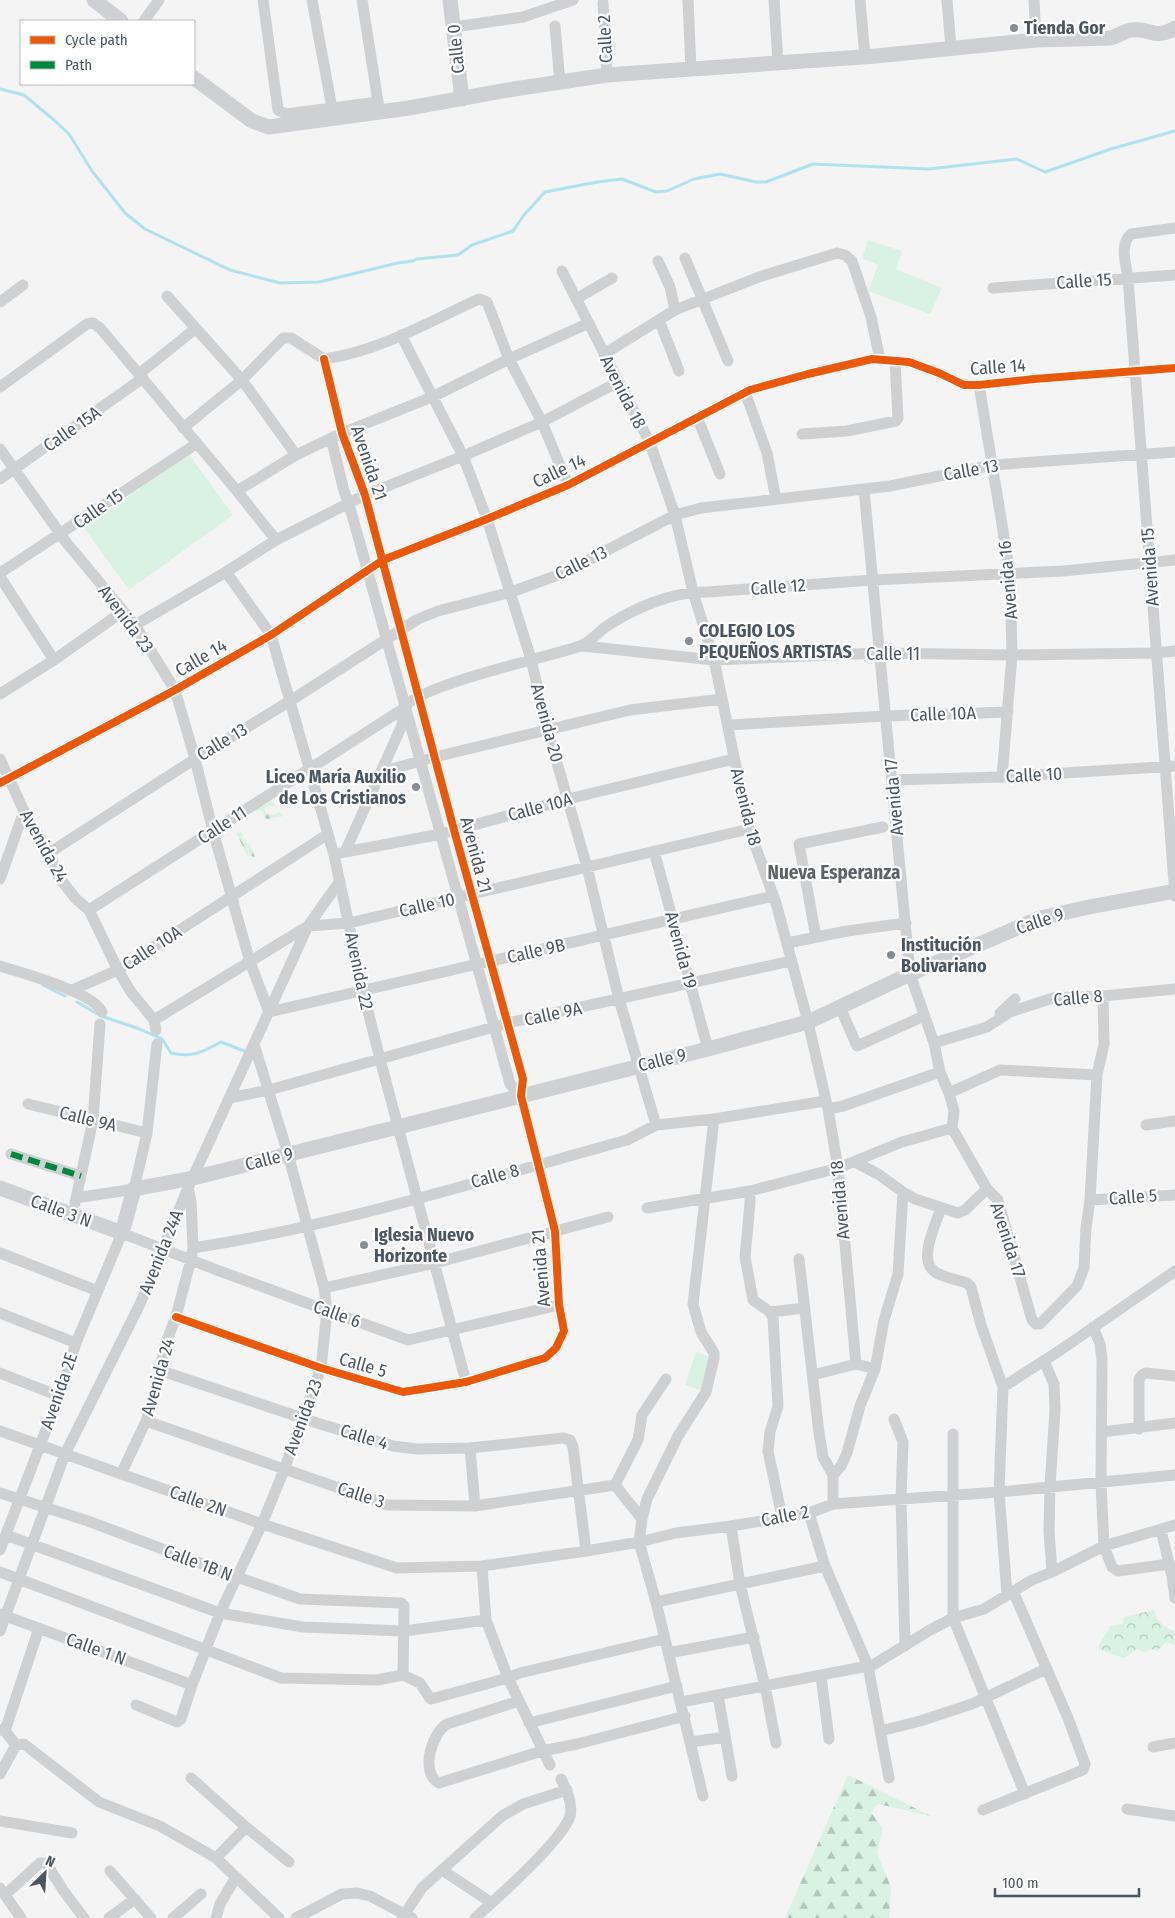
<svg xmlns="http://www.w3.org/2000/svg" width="1175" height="1918" viewBox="0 0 1175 1918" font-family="'Fira Sans Condensed',sans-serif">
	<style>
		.forest { fill: url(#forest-firs) }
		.park { fill: url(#park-crowns) }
		.garden { fill: #d9f2e3 }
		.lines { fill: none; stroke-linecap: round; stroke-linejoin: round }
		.stream { stroke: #aee2f0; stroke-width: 3 }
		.street { stroke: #ced0d2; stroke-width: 11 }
		.secondary { stroke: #ced0d4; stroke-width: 15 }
		.quiet { stroke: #00873e; stroke-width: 6; stroke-dasharray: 12 6; stroke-linecap: butt }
		.cycleway-casing { stroke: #fff; stroke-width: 11 }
		.cycleway { stroke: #e8590c; stroke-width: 8 }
		.poi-dot { fill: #868d94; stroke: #fff; stroke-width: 2 }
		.labels { text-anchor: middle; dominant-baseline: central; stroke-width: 4.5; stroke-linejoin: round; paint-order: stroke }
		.poi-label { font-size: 18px; font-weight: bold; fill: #4a5661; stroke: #fff; text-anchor: start }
		.street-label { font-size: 18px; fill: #4a5661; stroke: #fff }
		.neighbourhood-label { font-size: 19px; font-weight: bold; fill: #5f6368; stroke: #fff }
	</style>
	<defs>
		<pattern id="forest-firs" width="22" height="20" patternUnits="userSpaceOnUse" patternTransform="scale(1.25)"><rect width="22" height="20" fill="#d9f2e3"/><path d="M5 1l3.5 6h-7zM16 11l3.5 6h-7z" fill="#b2c7bb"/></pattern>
		<pattern id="park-crowns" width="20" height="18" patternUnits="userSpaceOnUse" patternTransform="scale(1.25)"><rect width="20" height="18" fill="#d9f2e3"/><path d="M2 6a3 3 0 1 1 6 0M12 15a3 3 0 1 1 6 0" fill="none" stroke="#b2c7bb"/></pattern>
	</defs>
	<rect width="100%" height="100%" fill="#f4f4f4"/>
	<path class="forest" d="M270,800L277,806H268L264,809L267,814L273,815L280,812L284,816L266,819L261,810L256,812L255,809Z
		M241,832L244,835L242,836L243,839L248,840L242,841L250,844L255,857L247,855L236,833Z
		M848,1775L931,1816L878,1804L871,1812L883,1829L877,1853L891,1887L889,1918H785Z"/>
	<path class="park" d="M1154,1610C1157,1622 1163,1626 1174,1631L1175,1645L1166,1642L1157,1651L1152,1649L1144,1652L1137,1649L1124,1658L1098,1649L1100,1643L1111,1626L1123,1624L1124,1617Z"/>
	<path class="garden" d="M868,240L902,251L896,269L942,288L930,314L868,291L878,265L862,258Z
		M188,453L233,515L129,590L84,528Z
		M696,1352L713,1358L702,1391L685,1385Z"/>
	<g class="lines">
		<path class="stream" d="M0,89L24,95L54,120L69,134L92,171L125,213L145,229L230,270L280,283L319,282L398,263L413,261L417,259L458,255L472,245L513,231L524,215L545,192L597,182L622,179L656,192L667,191L694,179L720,174L756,182H766L813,164L929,169L1017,159L1045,172L1111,149L1175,131
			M43,985L65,996
			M77,1002L101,1016L137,1028L162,1039L171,1053C192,1058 203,1052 221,1042L247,1052"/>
		<path class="street" d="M263,0L278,110L286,114L378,102
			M312,0L332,108
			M362,0L379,108
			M688,0L691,70
			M774,0L778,63
			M860,0L865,57
			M947,0L951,48
			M1034,0L1036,40
			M603,3L607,75
			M144,21L159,0
			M555,26L560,83
			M454,27L523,17L573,0
			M1175,228L1131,234C1119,245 1126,263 1128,278L1175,896
			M685,258L728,361
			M658,261L670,287L675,310
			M562,271L650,443L675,515L693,592L714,660L749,829L776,903L808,1022L828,1109L838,1168L856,1364
			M993,288L1175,275
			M167,296L242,380L296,455
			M576,299L612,278
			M0,302L23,285
			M659,320L679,371
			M401,335L463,456L487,519L531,659L547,728L587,867L619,999L656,1125
			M604,354L675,310L759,277L837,253L845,255L852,261L871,317L880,360
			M139,374L195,329
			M979,385L1010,573L1012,655L1002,777
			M0,387L87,324L93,323L100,328L237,491L276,540
			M745,392L767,453L776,499
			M697,417L720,474
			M183,428L242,380L283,338H291L324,359C378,352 430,321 479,299L487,302L509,359L542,422L568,485
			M802,434L847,431L896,421L898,418L895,361
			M331,438L344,491L349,504L510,1084L521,1096
			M0,449L66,542L135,625L175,690L195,759L213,831L250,962L269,1012L773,896
			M0,479L143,378
			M864,489L910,974L934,1043L940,1072L949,1093L954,1111L952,1128L987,1189L998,1200L1032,1320L1036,1324H1040L1077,1286L1084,1268L1086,1228L1090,1200L1097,1075L1104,1044L1103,996
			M237,491L296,455L342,433L432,397L509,359L589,323
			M226,572L271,635L334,855L363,991L380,1059L466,1382
			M0,573L196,444
			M0,577L54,660
			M135,625L226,572L276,540L365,495L463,456L542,422L618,382
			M583,646L714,660L880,653L1012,655L1156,653L1175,651
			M0,694L54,660L122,612
			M729,725L886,716L1008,712
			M0,759L24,811L49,853L58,876L76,899L89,910L118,970L131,992L154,1020L156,1030
			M381,772L435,757L630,710L722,699
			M892,780L1002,777L1175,766
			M0,783L175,690L271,635L383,560L487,519L568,485L750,390L808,374L872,359L909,362L939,373L964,385H979L1034,379L1175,368
			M654,851L708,1049
			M345,852L441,834L568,799L734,759
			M49,853L195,759L290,701L418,619L438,611L511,592L561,574L675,515L701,508L890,486L993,465L1175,452
			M341,853L345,852L402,725L403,710
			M0,879L24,811
			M89,910L403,709C416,685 550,657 580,646C589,643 597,634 604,628C632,609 672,591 707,592L873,580L1063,571L1175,560
			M816,937L799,844L883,827
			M787,943L847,931L906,923
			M0,966C21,973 94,992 102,1012
			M72,990L118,970L328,834
			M840,1007L857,1046L924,1016
			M1000,1013L1015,999
			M154,1020L308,926L349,923L749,829
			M934,1043L987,1027L1010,1012L1053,998L1103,996L1175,989
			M949,1093L1000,1070L1097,1075
			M229,1098L269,1090L508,1023L791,961
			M28,1104L147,1133
			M828,1109L843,1106L940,1072
			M1146,1125L1175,1121
			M11,1154L81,1176
			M855,1162L878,1174L903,1192L915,1199L958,1213L965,1210L987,1189
			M750,1191V1203L745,1257L753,1300L770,1312L773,1318L778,1406L770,1432L768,1451L782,1517
			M76,1198L134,1189L147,1133L157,1044
			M1090,1200L1175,1195
			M75,1203L93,1120L100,1024
			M647,1208L750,1191L838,1168L902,1142L952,1128
			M941,1208C936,1224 918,1259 934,1271C940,1277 959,1280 967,1283L971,1287L981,1325L1003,1387L999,1492L1007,1594
			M193,1248C338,1226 485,1179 627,1140L656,1125L714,1119L825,1101
			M0,1253L98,1291
			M799,1259L819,1433L823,1457L833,1475V1504
			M324,1288L435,1263L608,1217
			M770,1312L804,1308
			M0,1313L76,1343
			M176,1317L321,1368L403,1392L466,1382L545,1358L556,1348L564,1331L559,1305L555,1231L521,1096L523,1079L454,830L365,495L342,433L324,359
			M1093,1327L1100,1344L1102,1360L1101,1483L1104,1546L1112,1567L1118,1571L1169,1564
			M1044,1361L1054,1384L1055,1410L1050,1486L1049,1531L1052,1572
			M159,1370L317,1423L393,1446L417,1449L470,1448L563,1438L570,1440L573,1447L586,1551
			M0,1373L59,1396
			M813,1375L856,1364L875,1369
			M1003,1387L1059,1351L1175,1271
			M894,1419L903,1442L901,1498L905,1646
			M146,1421L388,1505L475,1506L615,1485
			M1139,1429V1379L1142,1375L1146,1373L1175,1376
			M0,1431L262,1524L397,1568L482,1566L586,1551L639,1542L676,1533L731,1526L809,1513L833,1504L999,1492L1175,1475
			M1102,1432L1175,1423
			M953,1434V1618L1025,1794
			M470,1448L475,1506
			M121,1474L146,1421L156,1388L165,1345L176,1317L191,1259L193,1248L191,1201L188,1188
			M833,1475L841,1466L847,1453L860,1406L875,1369L884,1320L898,1274L903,1192
			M615,1485L638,1440L642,1415L666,1379
			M615,1485L642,1519
			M0,1493L88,1521L237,1577L300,1599L401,1603L404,1606L403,1675L420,1683L429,1697L431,1699L508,1678L520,1673L664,1639
			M809,1513L825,1566L868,1666L889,1778
			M731,1526L740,1584L765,1686L776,1743
			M1161,1530L1172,1576L1175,1598
			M6,1535L220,1613L303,1627L404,1631L486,1620
			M0,1550L59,1396L76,1343L122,1233L217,1270L408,1340L559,1305
			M482,1566L486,1620L508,1678L550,1765
			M0,1572L281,1678L377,1680L403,1675
			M656,1602L825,1566
			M0,1614L192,1685
			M0,1631L65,1454L140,1304L188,1188L308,926L340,881
			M668,1653L754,1637
			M821,1676L829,1739
			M718,1695L732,1776
			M519,1701L447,1724C431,1734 420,1773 439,1783L542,1751L577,1744L685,1716
			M681,1702L873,1665L930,1630L953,1618L984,1609L1032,1580L1052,1572L1104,1546L1175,1525
			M136,1705L177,1722L181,1719L192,1685L220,1613L262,1524L284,1470L321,1368L327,1310L324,1288L288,1154L254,1044
			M529,1723L677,1686
			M0,1730L5,1731L16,1745L24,1744L99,1802L160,1826L216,1858L279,1918
			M5,1731L39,1628
			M881,1731L920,1721L972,1704L1046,1669
			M691,1742L725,1737
			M1153,1747L1175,1743
			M0,1774L16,1745
			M191,1778L246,1827L216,1858
			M703,1796L656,1602L639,1542L642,1519L647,1499L678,1436L706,1392L714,1358V1353L701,1332L693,1304L714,1119
			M1127,1809L1175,1816
			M983,1810L1083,1770L1085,1764L1068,1718L1013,1591
			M0,1821L72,1833
			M246,1827L289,1862
			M442,1870L492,1903
			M110,1871L151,1918
			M0,1888L21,1918
			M5,1895L40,1863H46L63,1890L84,1918
			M109,1918L135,1899
			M173,1918L201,1894
			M216,1918L220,1904L236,1877
			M296,1918L342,1894L357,1893L370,1896L412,1918
			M402,1918L422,1888L502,1816L523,1804L567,1790
			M475,1918C495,1900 563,1840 570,1816C573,1804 567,1790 561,1779"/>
		<path class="secondary" d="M94,0L121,21
			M450,0L462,99
			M194,78L252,121L269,127L409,108L514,89L607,75L876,56L1036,40L1110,38C1118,36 1124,31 1132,30C1151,27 1153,41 1175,28
			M0,1188L122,1233L134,1189L193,1178L398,1127L708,1049L808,1022L910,974L1040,918L1089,907L1175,891"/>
		<path class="quiet" d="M11,1154L81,1176"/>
		<g class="cycleway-casing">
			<path id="cycleway" d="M0,783L175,690L271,635L383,560L487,519L568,485L750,390L808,374L872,359L909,362L939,373L964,385H979L1034,379L1175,368
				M176,1317L321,1368L403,1392L466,1382L545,1358L556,1348L564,1331L559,1305L555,1231L521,1096L523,1079L454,830L365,495L342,433L324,359"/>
		</g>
		<use href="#cycleway" class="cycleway"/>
	</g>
	<g class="poi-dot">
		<circle cx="1014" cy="28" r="5"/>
		<circle cx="689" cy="641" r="5"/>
		<circle cx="416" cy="787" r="5"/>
		<circle cx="891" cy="955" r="5"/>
		<circle cx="364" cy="1245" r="5"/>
	</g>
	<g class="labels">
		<g class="poi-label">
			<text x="1024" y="28">Tienda Gor</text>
			<text x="699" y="631">COLEGIO LOS<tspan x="699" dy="21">PEQUEÑOS ARTISTAS</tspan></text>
			<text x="406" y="777" text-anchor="end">Liceo María Auxilio<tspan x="406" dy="21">de Los Cristianos</tspan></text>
			<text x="901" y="945">Institución<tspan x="901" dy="21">Bolivariano</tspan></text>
			<text x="374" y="1235">Iglesia Nuevo<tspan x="374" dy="21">Horizonte</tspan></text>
		</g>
		<g class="street-label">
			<text transform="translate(605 39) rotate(-93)">Calle 2</text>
			<text transform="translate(456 49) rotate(-96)">Calle 0</text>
			<text transform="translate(1084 281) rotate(-4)">Calle 15</text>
			<text transform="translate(998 367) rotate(-4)">Calle 14</text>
			<text transform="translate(623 392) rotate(63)">Avenida 18</text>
			<text transform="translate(72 429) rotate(-35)">Calle 15A</text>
			<text transform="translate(369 463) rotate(71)">Avenida 21</text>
			<text transform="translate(971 470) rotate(-10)">Calle 13</text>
			<text transform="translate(559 471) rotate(-25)">Calle 14</text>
			<text transform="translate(98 509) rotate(-34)">Calle 15</text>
			<text transform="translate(581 563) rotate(-26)">Calle 13</text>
			<text transform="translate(1150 567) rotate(-94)">Avenida 15</text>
			<text transform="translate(1008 580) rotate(-95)">Avenida 16</text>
			<text transform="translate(778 587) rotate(-4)">Calle 12</text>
			<text transform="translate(126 619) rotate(53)">Avenida 23</text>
			<text x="893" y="654">Calle 11</text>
			<text transform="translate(201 658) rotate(-30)">Calle 14</text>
			<text transform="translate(943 714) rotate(-2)">Calle 10A</text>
			<text transform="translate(547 723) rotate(75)">Avenida 20</text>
			<text transform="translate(222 742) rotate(-31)">Calle 13</text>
			<text transform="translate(1034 775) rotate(-3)">Calle 10</text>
			<text transform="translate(894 797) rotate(-95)">Avenida 17</text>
			<text transform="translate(540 807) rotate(-15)">Calle 10A</text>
			<text transform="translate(746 807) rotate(76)">Avenida 18</text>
			<text transform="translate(222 825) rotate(-33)">Calle 11</text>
			<text transform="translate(44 846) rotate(61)">Avenida 24</text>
			<text transform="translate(476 855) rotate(75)">Avenida 21</text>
			<text transform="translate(427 905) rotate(-13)">Calle 10</text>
			<text transform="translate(1040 921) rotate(-18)">Calle 9</text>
			<text transform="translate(152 948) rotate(-33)">Calle 10A</text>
			<text transform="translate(681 950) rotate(75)">Avenida 19</text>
			<text transform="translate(536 951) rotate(-13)">Calle 9B</text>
			<text transform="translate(359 971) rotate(78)">Avenida 22</text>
			<text transform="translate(1078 998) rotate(-5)">Calle 8</text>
			<text transform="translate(553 1014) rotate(-12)">Calle 9A</text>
			<text transform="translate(662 1060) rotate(-14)">Calle 9</text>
			<text transform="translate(88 1119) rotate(14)">Calle 9A</text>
			<text transform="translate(269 1159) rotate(-14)">Calle 9</text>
			<text transform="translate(495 1176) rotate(-15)">Calle 8</text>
			<text transform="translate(1133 1197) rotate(-4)">Calle 5</text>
			<text transform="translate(840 1200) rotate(-95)">Avenida 18</text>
			<text transform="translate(61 1211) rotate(20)">Calle 3 N</text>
			<text transform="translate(1008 1240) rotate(72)">Avenida 17</text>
			<text transform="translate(161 1252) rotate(-68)">Avenida 24A</text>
			<text transform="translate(541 1268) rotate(-95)">Avenida 21</text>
			<text transform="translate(337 1314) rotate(20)">Calle 6</text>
			<text transform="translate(363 1365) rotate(16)">Calle 5</text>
			<text transform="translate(158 1377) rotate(-74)">Avenida 24</text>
			<text transform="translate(59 1391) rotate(-71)">Avenida 2E</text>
			<text transform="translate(303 1417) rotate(-70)">Avenida 23</text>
			<text transform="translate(364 1437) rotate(17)">Calle 4</text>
			<text transform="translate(361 1495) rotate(18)">Calle 3</text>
			<text transform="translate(198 1501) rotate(20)">Calle 2N</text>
			<text transform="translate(785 1516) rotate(-11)">Calle 2</text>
			<text transform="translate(198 1563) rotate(21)">Calle 1B N</text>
			<text transform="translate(96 1649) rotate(20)">Calle 1 N</text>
		</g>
		<g class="neighbourhood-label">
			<text x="834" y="872">Nueva Esperanza</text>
		</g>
	</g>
	<rect x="20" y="20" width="175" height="65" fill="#ffffff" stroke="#b7bbc0"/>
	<rect x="30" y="36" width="25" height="8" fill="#e8590c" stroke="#b7bbc0"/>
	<text x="65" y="45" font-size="15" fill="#4a5661">Cycle path</text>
	<rect x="30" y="61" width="25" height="8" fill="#00873e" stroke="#b7bbc0"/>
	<text x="65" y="70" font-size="15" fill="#4a5661">Path</text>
	<g transform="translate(45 1873) rotate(25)" stroke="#ffffff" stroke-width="4" paint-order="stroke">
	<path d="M0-4L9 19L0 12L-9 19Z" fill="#4a5661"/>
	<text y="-8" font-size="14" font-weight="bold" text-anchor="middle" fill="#4a5661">N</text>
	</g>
	<path d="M995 1888v8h144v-8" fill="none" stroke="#4a5661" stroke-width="2.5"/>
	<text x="1002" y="1888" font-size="15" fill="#4a5661" stroke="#ffffff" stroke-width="4" paint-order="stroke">100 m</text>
</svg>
